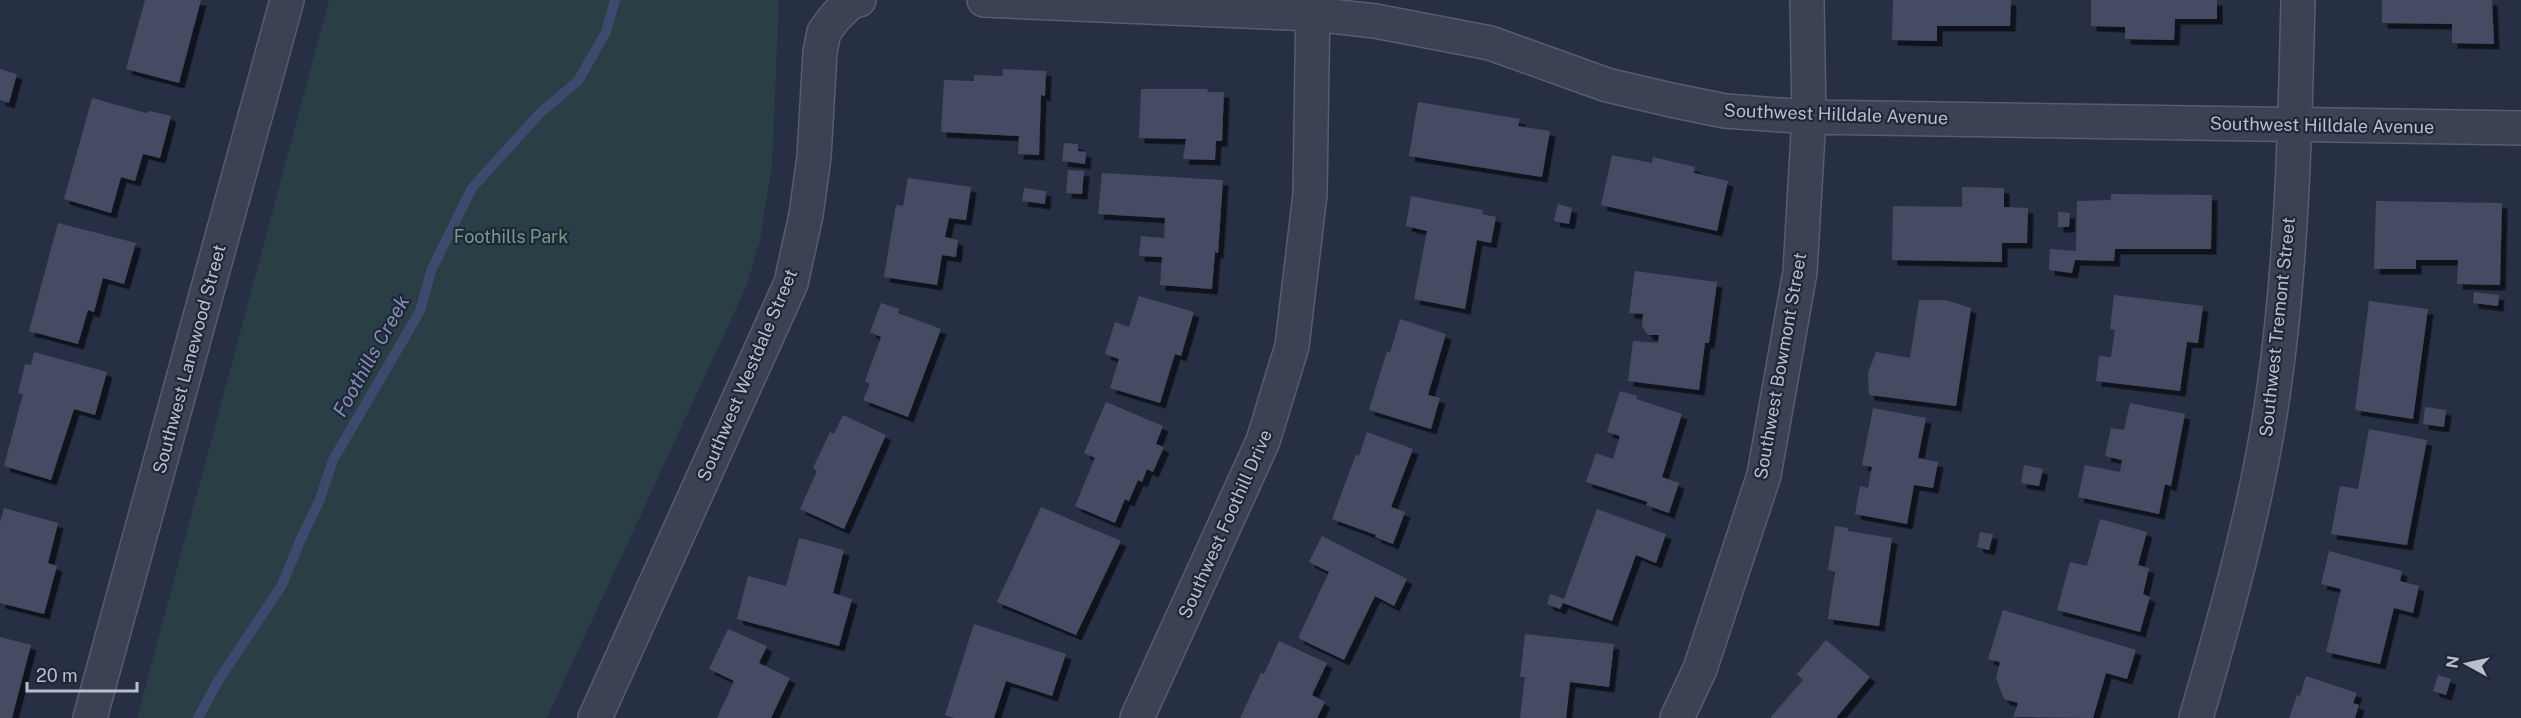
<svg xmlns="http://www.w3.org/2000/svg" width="2521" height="718" viewBox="0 0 2521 718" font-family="'Public Sans',sans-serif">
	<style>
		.green { fill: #293e45 }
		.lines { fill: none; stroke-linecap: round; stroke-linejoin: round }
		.stream { stroke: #3d4a6d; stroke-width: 10 }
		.building { fill: #444c64; filter: url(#shadow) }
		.minor-casing { stroke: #575d6e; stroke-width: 36 }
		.minor { stroke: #3c4254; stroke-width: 33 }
		.labels { text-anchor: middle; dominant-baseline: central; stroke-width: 4.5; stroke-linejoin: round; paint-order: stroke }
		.street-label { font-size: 18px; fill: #b9becd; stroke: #202739 }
		.park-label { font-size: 18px; fill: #709e82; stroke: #202739 }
		.water-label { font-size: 20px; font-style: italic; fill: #808eb4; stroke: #202739 }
	</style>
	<defs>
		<filter id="shadow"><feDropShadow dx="5.5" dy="5.5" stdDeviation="0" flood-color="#0009"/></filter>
	</defs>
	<rect width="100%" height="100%" fill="#272f44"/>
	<path class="green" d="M329,0H779L772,165L760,240L747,285L547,718H137Z"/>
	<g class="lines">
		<path class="stream" d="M198,718L218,681L282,585L300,541L320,499L333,460L420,311L431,271L472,188L540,113L578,81L606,32L615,0"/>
	</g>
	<path class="building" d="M145,0H201L179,83L126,69Z
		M1893,0H2011L2010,26H1937V41L1892,40Z
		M2091,0H2217V19H2175L2174,40L2125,39V27L2091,26Z
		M2382,0H2492L2494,44L2452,43V24L2382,23Z
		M0,69L17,74L9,103L0,100Z
		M1003,69L1046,71L1045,96L1041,95L1039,155L1018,154L1019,136L941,132L944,80L974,81V75L1003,76Z
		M1141,89H1208L1207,92H1224L1222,141H1216L1215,160L1183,159L1186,139L1139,138Z
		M92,98L146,113L150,111L171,116L160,158L143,154L135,181L121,177L111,213L64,199Z
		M1418,102L1520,119L1518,126L1550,131L1542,177L1409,156Z
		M1064,143L1078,144V151L1086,152L1085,164L1062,161Z
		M1612,155L1652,163L1653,157L1695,167L1694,173L1728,181L1717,231L1601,205Z
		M1068,170L1084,171L1082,194L1066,193Z
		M1102,173L1223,180L1218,253L1215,252L1212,289L1160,285L1162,257L1139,256L1141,236L1164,238L1165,218L1098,214Z
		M908,178L971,187L966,220L949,218L945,237L958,240L956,257L942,255L937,285L884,277L896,205L903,206Z
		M1962,187L2004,188V207L2028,208L2027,243H2002V262L1892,260L1893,206L1962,207Z
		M1024,188L1046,191L1045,204L1022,201Z
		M2111,194L2212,195L2211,249H2115L2114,261L2075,260L2072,273L2049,270L2050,249L2076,251L2077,201L2111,200Z
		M1411,196L1483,210L1482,214L1496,217L1491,243L1477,240L1465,309L1414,299L1427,231L1406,226Z
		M2376,201L2502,203L2500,285L2457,284L2458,260H2416V269H2374Z
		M1558,204L1572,208L1569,224L1554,221Z
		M2058,212L2070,213L2069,227H2058Z
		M58,223L136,243L124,284L103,278L94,312L88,310L78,344L29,331Z
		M1635,271L1717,282L1709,343H1705L1699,390L1628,381L1633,341L1658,343L1659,335H1648L1642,326L1643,314L1629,313Z
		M2474,292L2499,295L2498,306L2473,303Z
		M2114,295L2203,306L2198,343L2187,342L2180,391L2096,381L2099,356L2111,357L2115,330L2110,329Z
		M1139,296L1194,312L1181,356L1175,354L1160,403L1110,388L1119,359L1105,354L1115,322L1129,327Z
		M1919,300H1946L1971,308L1956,406L1869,395L1868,373L1876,352L1910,358Z
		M2369,301L2428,309L2413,419L2355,410Z
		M881,303L899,309L898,313L941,329L908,417L863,400L870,384L865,381L881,337L870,332Z
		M1400,319L1446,334L1428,395L1440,398L1431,429L1369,410L1387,351L1390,353Z
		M34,352L107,372L95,415L74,409L51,480L4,466L23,394L18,393L25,364L31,365Z
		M1620,391L1637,396L1636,399L1682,414L1662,477L1679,483L1669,513L1646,505L1648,502L1586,482L1596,453L1613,459L1620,436L1607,432Z
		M1106,402L1163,426L1156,444L1164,447L1153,472L1147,469L1142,482L1138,480L1129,501L1125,499L1115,523L1075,506L1095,458L1084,453Z
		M2130,403L2185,414L2171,486L2165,484L2159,514L2078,497L2085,465L2120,472L2122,460L2105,456L2111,428L2124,430Z
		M2425,407L2446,410L2444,427L2423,424Z
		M1873,408L1926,418L1918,458L1938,462L1933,488L1914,485L1907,524L1855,514L1860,486L1868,488L1872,467L1862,465Z
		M843,415L886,435L844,529L800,509L817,471L813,468L830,432L834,434Z
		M2369,429L2427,440L2407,545L2331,534L2340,486L2358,489Z
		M1367,432L1413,449L1391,507L1405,512L1393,544L1375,537L1376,535L1332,519L1356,454L1359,456Z
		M2024,465L2043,469L2039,486L2021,483Z
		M1041,507L1121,541L1076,635L997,602Z
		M4,508L58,523L48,563L57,566L44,614L0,603V522Z
		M1597,509L1666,534L1656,563L1636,555L1612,621L1563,603L1560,609L1547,604L1550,594L1564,599Z
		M2100,519L2147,532L2138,565L2149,568L2143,594L2150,597L2140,632L2057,610L2070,562L2087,566Z
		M1835,526L1848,528V531L1892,538L1879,626L1828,619L1835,572L1828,570Z
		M1980,532L1993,534L1989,550L1977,547Z
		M1322,536L1407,579L1394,606L1375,596L1344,660L1298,638L1329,572L1309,562Z
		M799,538L844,550L833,593L852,599L839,646L737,619L748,576L786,586Z
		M2329,551L2402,571L2400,581L2419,586L2413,613L2394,608L2380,664L2326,652L2341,589L2321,584Z
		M2003,610L2136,650L2127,679L2106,673L2093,718L2013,717L2018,703L2004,699L1996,678L2000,662L1988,659Z
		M974,624L1066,654L1052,696L1006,681L994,718H954L945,715Z
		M728,629L767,646L759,663L790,678L771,718H717L734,681L709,669Z
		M1525,634L1614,644L1609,687L1570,682L1566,718H1520L1525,677H1520Z
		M0,637L31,645L12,718H0Z
		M1826,640L1870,677L1836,718H1770L1803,680L1797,674Z
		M1279,641L1327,663L1312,695L1325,702L1317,718H1240L1261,673L1264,674Z
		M2438,675L2451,679L2446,695L2433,691Z
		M2306,676L2357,693L2353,703L2359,705L2355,718H2289L2297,695L2300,696Z"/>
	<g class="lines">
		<g class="minor-casing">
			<path id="minor" d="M984,0L1313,14L1375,21L1490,43L1607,85L1671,100L1725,111L1809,117L2521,128
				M90,718L287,0
				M595,718L791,283L806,215L814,157L820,52L824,32L836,16L852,1L859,0
				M1137,718L1263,441L1292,346L1310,194L1313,0
				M1677,718L1700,669L1764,475L1800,272L1809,117L1807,0
				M2196,718C2227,612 2257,505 2273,395C2292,265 2295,131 2298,0"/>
		</g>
		<use href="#minor" class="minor"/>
	</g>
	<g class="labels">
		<g class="street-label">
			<text transform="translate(1836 114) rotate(2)">Southwest Hilldale Avenue</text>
			<text transform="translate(2322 125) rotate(1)">Southwest Hilldale Avenue</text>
			<text transform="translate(2277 327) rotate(-84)">Southwest Tremont Street</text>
			<text transform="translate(189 359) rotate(-75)">Southwest Lanewood Street</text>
			<text transform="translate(1780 366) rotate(-80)">Southwest Bowmont Street</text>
			<text transform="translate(747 375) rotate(-67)">Southwest Westdale Street</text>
			<text transform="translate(1225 524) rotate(-66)">Southwest Foothill Drive</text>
		</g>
		<g class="park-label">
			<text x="511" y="236">Foothills Park</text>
		</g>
		<g class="water-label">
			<text transform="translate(371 356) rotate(-61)">Foothills Creek</text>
		</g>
	</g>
	<g transform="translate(2467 664) rotate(278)" stroke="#202739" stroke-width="4.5" paint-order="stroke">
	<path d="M0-4.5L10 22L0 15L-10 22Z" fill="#b9becd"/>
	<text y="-9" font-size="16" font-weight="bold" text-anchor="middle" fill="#b9becd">N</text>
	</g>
	<path d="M27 682v9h110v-9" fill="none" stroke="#b9becd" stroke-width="3"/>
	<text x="36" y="682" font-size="18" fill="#b9becd" stroke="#202739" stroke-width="4.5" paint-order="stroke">20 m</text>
</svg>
